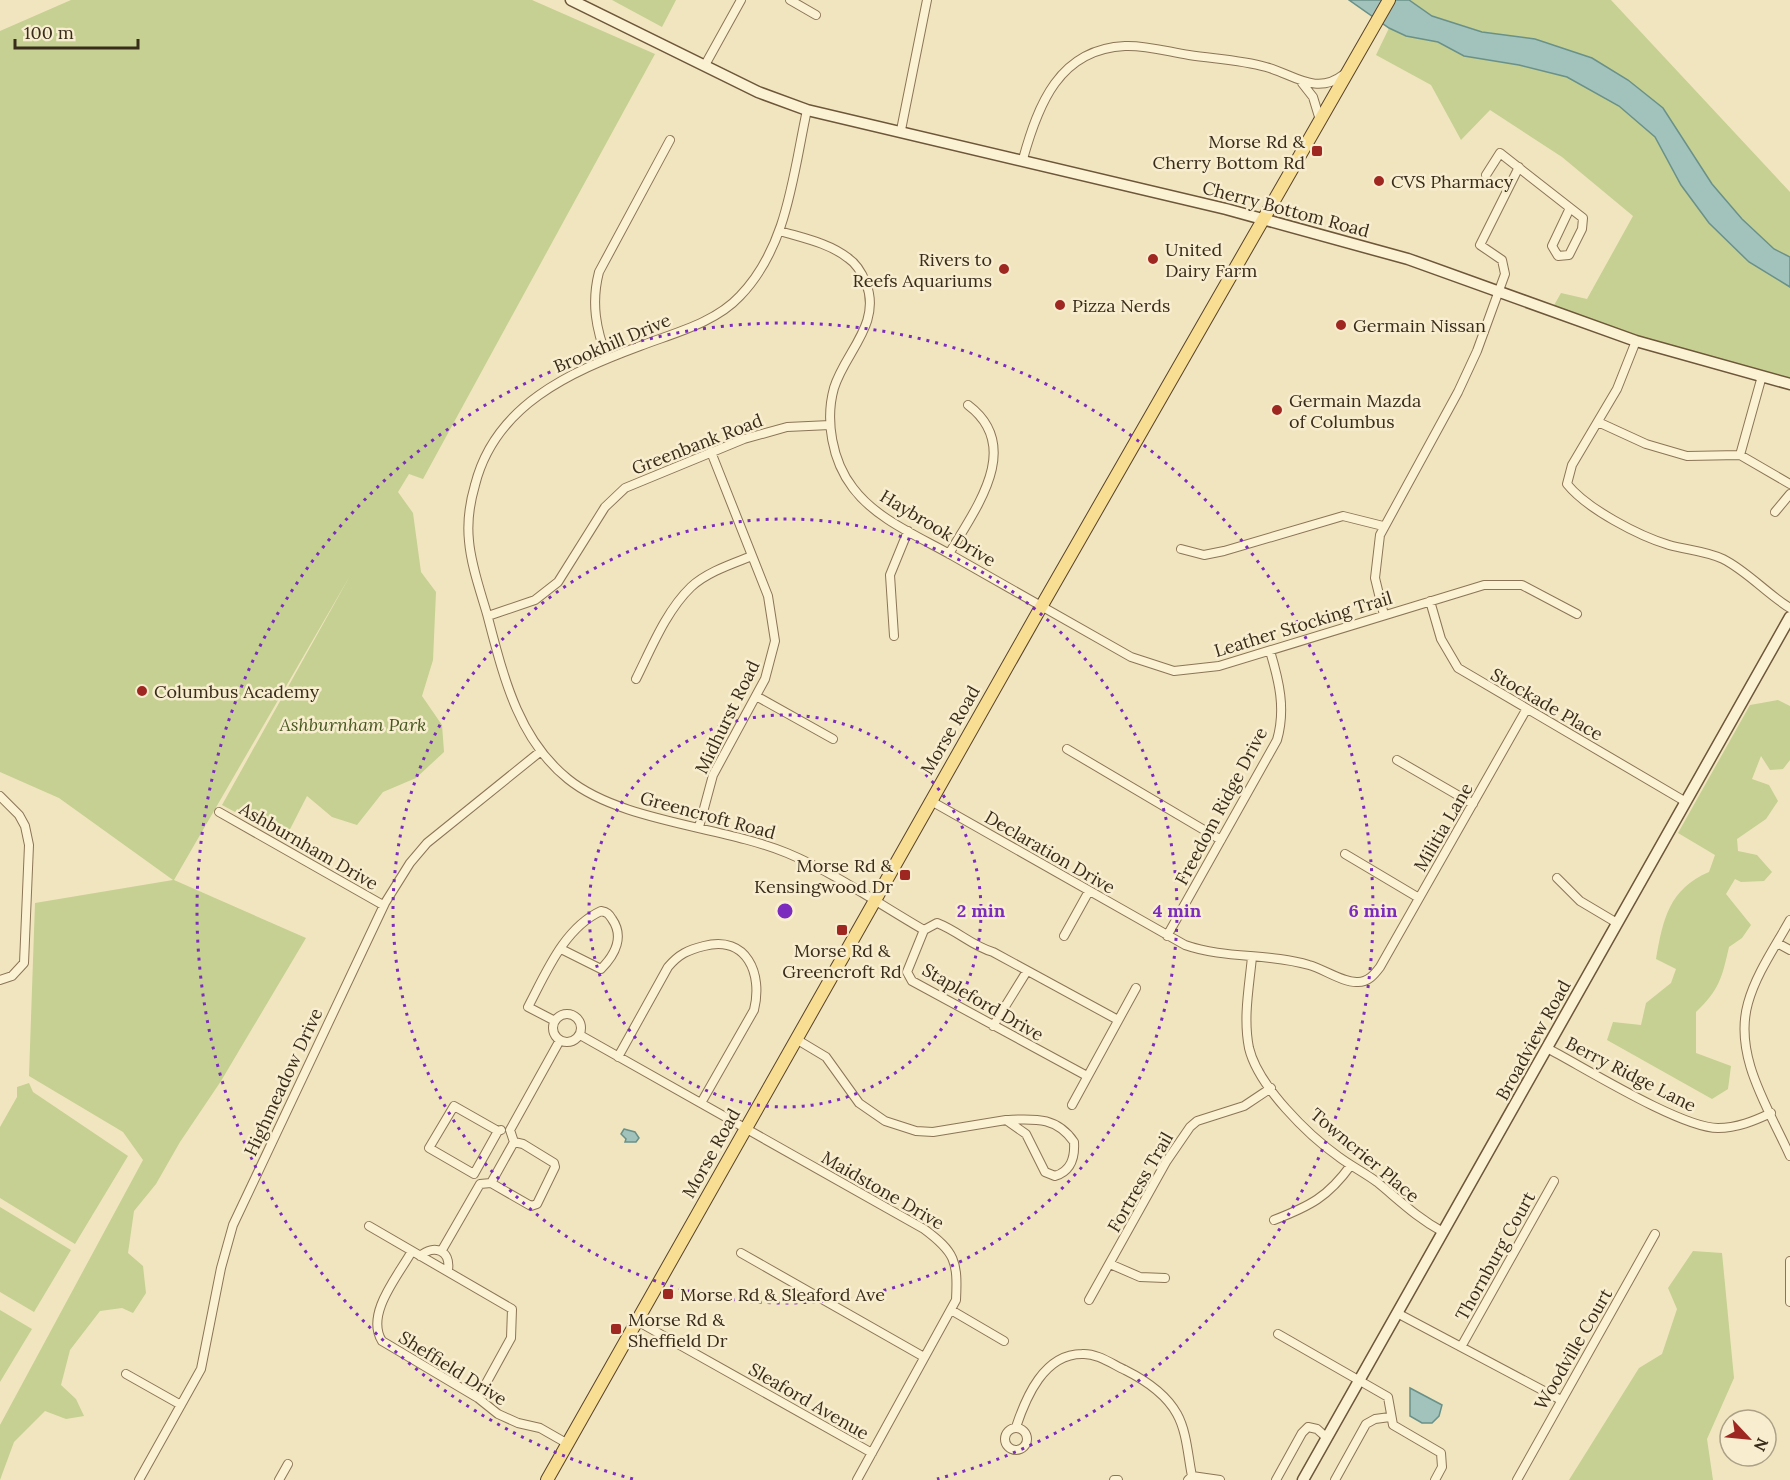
<svg xmlns="http://www.w3.org/2000/svg" width="1790" height="1480" viewBox="0 0 1790 1480" font-family="Lora,serif">
	<style>
		.green { fill: #c5d092 }
		.water { fill: #a2c3bb; stroke: #699189; stroke-width: 1.5 }
		.lines { fill: none; stroke-linecap: round; stroke-linejoin: round }
		.street-casing { stroke: #8b7556; stroke-width: 10 }
		.secondary-casing { stroke: #6d5639; stroke-width: 13 }
		.primary-casing { stroke: #58422b; stroke-width: 14 }
		.street { stroke: #fbf1d3; stroke-width: 8 }
		.secondary { stroke: #fbf1d3; stroke-width: 10 }
		.primary { stroke: #f8de93; stroke-width: 12 }
		.ring { fill: none; stroke: #7b2cbf; stroke-width: 3; stroke-dasharray: 3 6 }
		.poi-dot { fill: #9f2721; stroke: #f8eecf; stroke-width: 2 }
		.labels { text-anchor: middle; dominant-baseline: central; stroke-width: 5; stroke-linejoin: round; paint-order: stroke }
		.poi-label { font-size: 18px; fill: #392c1b; stroke: #f8eecf; text-anchor: start }
		.street-label { font-size: 18px; fill: #392c1b; stroke: #f8eecf }
		.park-label { font-size: 18px; font-style: italic; fill: #475820; stroke: #f8eecf }
		.centre { fill: #7b2cbf; stroke: #f8eecf; stroke-width: 3 }
		.ring-label { font-size: 18px; text-anchor: middle; font-weight: bold; fill: #7b2cbf; stroke: #f8eecf; stroke-width: 5; stroke-linejoin: round; paint-order: stroke }
	</style>
	<rect width="100%" height="100%" fill="#f1e5bf"/>
	<path class="green" d="M71,0H532L655,54L423,479L409,474L398,492L413,513L421,572L436,592L433,660L422,696L442,725L444,752L416,778L383,792L357,825L332,817L307,796L285,839L222,805L351,574L174,880L306,938L221,1081L180,1142L156,1184L134,1211L128,1253L143,1266L146,1293L133,1313L122,1308L100,1311L70,1350L61,1385L76,1399L84,1416L66,1419L45,1411L14,1442L0,1480V1425L143,1160L123,1132L29,1076L35,903L173,880L59,798L0,772V31Z
		M612,0H676L662,27Z
		M1409,0H1611L1790,192V257L1774,249L1742,219L1712,184L1663,108L1628,80L1592,58L1535,39L1483,32L1432,16Z
		M1389,28L1406,36L1438,42L1464,56L1519,65L1567,77L1619,106L1655,137L1681,185L1709,223L1749,262L1790,287V379L1673,347L1553,307L1561,293L1587,299L1633,216L1562,157L1490,110L1461,140L1431,85L1376,55Z
		M1778,700L1790,706V760L1783,769L1770,770L1761,756L1752,779L1769,785L1778,801L1766,819L1737,839L1738,851L1757,855L1772,872L1764,881L1741,882L1735,879L1726,894L1751,925L1742,938L1729,947C1722,978 1719,990 1696,1012V1053L1731,1066L1728,1089L1712,1099L1607,1040L1613,1022L1641,1025L1646,1003L1671,983L1676,969L1656,959C1663,919 1669,889 1709,872L1715,855L1678,833L1750,705Z
		M29,1083L33,1092L128,1156L75,1244L0,1198V1127L17,1097V1087Z
		M0,1207L71,1250L34,1312L0,1292Z
		M1693,1251L1722,1253L1734,1378L1707,1439L1713,1480H1569L1639,1368L1662,1354L1677,1309L1668,1288Z
		M0,1310L32,1329L0,1382Z"/>
	<path class="water" d="M1349,0H1409L1432,16L1482,32L1535,39L1592,58L1628,80L1663,108L1712,184L1742,219L1774,249L1790,257V287L1749,262L1709,223L1681,185L1655,137L1619,106L1567,77L1519,65L1464,56L1438,42L1406,36L1389,28Z
		M624,1129L635,1132L639,1138L636,1142H625L626,1139L621,1134Z
		M1410,1388L1442,1405L1439,1416L1432,1423H1422L1410,1416Z"/>
	<g class="lines">
		<g class="street-casing">
			<path id="street" d="M790,0L816,15
				M705,65L741,0
				M1302,83L1313,97L1320,120
				M807,110C793,174 788,246 740,296C715,323 674,333 640,346C570,372 495,405 475,485C470,502 467,522 469,541C471,565 480,590 487,614C503,674 517,738 568,779C621,822 722,826 787,853C835,873 879,904 924,930
				M901,130L927,0
				M1023,159C1038,105 1059,49 1125,46C1146,45 1169,52 1189,55C1215,59 1241,60 1266,67C1293,74 1316,96 1343,75
				M1486,175L1500,153L1583,218L1582,229L1569,255L1558,256L1552,246L1570,208
				M780,231C803,238 829,243 848,258C857,264 862,273 866,283C882,324 845,352 834,388C825,420 832,461 853,488C877,520 920,537 953,556C1013,590 1072,624 1131,657L1174,671L1219,666L1484,585H1522L1577,614
				M1636,341L1617,389L1572,465L1567,484C1587,509 1639,536 1669,545C1687,550 1706,551 1723,559C1747,571 1767,594 1790,608
				M607,358C596,329 591,303 599,272L670,140
				M1598,422L1646,444L1687,456L1740,455L1790,484
				M1740,455L1762,376
				M1775,512L1790,494
				M1181,549L1204,555L1224,551L1343,516L1383,526
				M949,554C975,509 1024,447 968,405
				M1430,601L1441,639L1458,668L1686,802
				M1384,615L1375,578L1380,535L1458,392L1477,351L1505,274L1502,260L1480,245L1519,167
				M488,616L535,600L558,582L605,507L625,488L744,439L787,427L830,425
				M894,636L890,575L908,531
				M636,679C651,649 666,611 691,587C707,572 732,564 752,556
				M756,696L833,739
				M1067,749L1221,840
				M1397,760L1473,804
				M0,796L19,815L25,826L29,845L24,963L12,976L0,980
				M931,801L1185,945C1225,959 1269,953 1309,965C1324,969 1343,983 1358,982C1368,982 1374,975 1380,967L1526,710
				M219,812L383,905
				M699,827L713,775L765,679L775,641L768,596L711,452
				M1345,854L1419,898
				M1557,878L1580,901L1617,923
				M1790,920C1775,947 1756,974 1748,1003C1733,1056 1769,1109 1790,1156
				M924,930L907,972L912,981L1087,1076
				M924,930L937,923C958,931 972,946 993,952L1118,1020
				M1064,936L1089,891
				M1167,936L1277,740C1286,709 1279,681 1270,651
				M1777,943L1790,950
				M1252,957C1249,988 1243,1018 1249,1048C1258,1086 1308,1135 1339,1157C1351,1166 1365,1173 1377,1182C1399,1200 1417,1218 1443,1232
				M553 1028a14 14 0 1 1 28 0a14 14 0 1 1-28 0Z
				M555,1021L528,1007C546,973 564,928 601,911C607,912 609,914 612,919C624,936 616,954 601,969L561,949
				M993,1026L1027,971
				M580,1035L924,1229C955,1252 958,1261 956,1300L857,1480
				M796,1039L826,1057L859,1103L885,1121L916,1131L933,1132L1006,1120L1026,1134L1045,1172L1055,1176C1071,1171 1075,1158 1074,1142C1056,1116 1034,1119 1006,1120
				M1547,1048C1585,1068 1681,1128 1718,1128C1737,1128 1754,1121 1771,1113
				M618,1057L668,967C679,954 688,950 704,946C747,935 763,974 754,1010L701,1103
				M1072,1105L1136,988
				M474,1174L429,1148L454,1106L498,1131
				M474,1174L498,1131L501,1130
				M491,1183L531,1206L537,1204L555,1167L554,1163L523,1144L514,1142
				M1274,1220C1310,1206 1328,1197 1351,1165
				M369,1226L512,1309L511,1338L478,1398
				M442,1250L480,1184L491,1183L514,1142L510,1130L560,1040
				M412,1251C398,1276 365,1314 382,1341L478,1398L498,1414L518,1423L540,1428L568,1444
				M741,1253L924,1357
				M420,1256C434,1244 451,1250 448,1270
				M1790,1261V1302
				M1110,1264L1140,1277L1165,1278
				M1089,1300L1166,1162L1190,1127L1197,1121L1244,1106L1271,1088
				M951,1310L1004,1341
				M1397,1313L1561,1400
				M637,1321L872,1453
				M1278,1334L1388,1397L1393,1425L1441,1453L1442,1467L1435,1480
				M1461,1347L1554,1181
				M126,1374L181,1405
				M1016,1427C1026,1397 1044,1354 1082,1354C1097,1353 1112,1364 1125,1370C1145,1380 1166,1394 1177,1414C1187,1432 1188,1457 1192,1476
				M1005 1439a11 11 0 1 1 22 0a11 11 0 1 1-22 0Z
				M139,1480L201,1369L221,1268L233,1225L385,903L410,863L427,843L541,751
				M279,1480L288,1464
				M1114,1480H1118
				M1188,1480L1192,1476L1220,1480
				M1276,1480L1302,1433L1308,1427L1317,1429L1327,1438
				M1335,1480L1366,1424L1375,1419L1390,1417
				M1517,1480L1655,1234"/>
		</g>
		<g class="secondary-casing">
			<path id="secondary" d="M571,0L758,92L807,110L1226,209L1408,259L1636,341L1790,384
				M1303,1480L1790,617"/>
		</g>
		<g class="primary-casing">
			<path id="primary" d="M547,1480L1041,607L1389,0"/>
		</g>
		<use href="#street" class="street"/>
		<use href="#secondary" class="secondary"/>
		<use href="#primary" class="primary"/>
	</g>
	<g class="ring">
		<circle cx="785" cy="911" r="196"/>
		<circle cx="785" cy="911" r="392"/>
		<path d="M633 1479A588 588 0 1 1 937 1479"/>
	</g>
	<g class="poi-dot">
		<rect x="1311" y="145" width="12" height="12" rx="3"/>
		<circle cx="1379" cy="181" r="6"/>
		<circle cx="1153" cy="259" r="6"/>
		<circle cx="1004" cy="269" r="6"/>
		<circle cx="1060" cy="305" r="6"/>
		<circle cx="1341" cy="325" r="6"/>
		<circle cx="1277" cy="410" r="6"/>
		<circle cx="142" cy="691" r="6"/>
		<rect x="899" y="869" width="12" height="12" rx="3"/>
		<rect x="836" y="924" width="12" height="12" rx="3"/>
		<rect x="662" y="1288" width="12" height="12" rx="3"/>
		<rect x="610" y="1323" width="12" height="12" rx="3"/>
	</g>
	<g class="labels">
		<g class="poi-label">
			<text x="1305" y="141" text-anchor="end">Morse Rd &amp;<tspan x="1305" dy="21">Cherry Bottom Rd</tspan></text>
			<text x="1391" y="181">CVS Pharmacy</text>
			<text x="1165" y="249">United<tspan x="1165" dy="21">Dairy Farm</tspan></text>
			<text x="992" y="259" text-anchor="end">Rivers to<tspan x="992" dy="21">Reefs Aquariums</tspan></text>
			<text x="1072" y="305">Pizza Nerds</text>
			<text x="1353" y="325">Germain Nissan</text>
			<text x="1289" y="400">Germain Mazda<tspan x="1289" dy="21">of Columbus</tspan></text>
			<text x="154" y="691">Columbus Academy</text>
			<text x="893" y="865" text-anchor="end">Morse Rd &amp;<tspan x="893" dy="21">Kensingwood Dr</tspan></text>
			<text x="842" y="950" text-anchor="middle">Morse Rd &amp;<tspan x="842" dy="21">Greencroft Rd</tspan></text>
			<text x="680" y="1294">Morse Rd &amp; Sleaford Ave</text>
			<text x="628" y="1319">Morse Rd &amp;<tspan x="628" dy="21">Sheffield Dr</tspan></text>
		</g>
		<g class="street-label">
			<text transform="translate(1286 209) rotate(15)">Cherry Bottom Road</text>
			<text transform="translate(612 343) rotate(-23)">Brookhill Drive</text>
			<text transform="translate(697 444) rotate(-21)">Greenbank Road</text>
			<text transform="translate(938 528) rotate(31)">Haybrook Drive</text>
			<text transform="translate(1303 624) rotate(-17)">Leather Stocking Trail</text>
			<text transform="translate(1547 704) rotate(30)">Stockade Place</text>
			<text transform="translate(727 717) rotate(-64)">Midhurst Road</text>
			<text transform="translate(950 730) rotate(-60)">Morse Road</text>
			<text transform="translate(1221 806) rotate(-62)">Freedom Ridge Drive</text>
			<text transform="translate(708 815) rotate(15)">Greencroft Road</text>
			<text transform="translate(1443 827) rotate(-60)">Militia Lane</text>
			<text transform="translate(309 846) rotate(30)">Ashburnham Drive</text>
			<text transform="translate(1050 852) rotate(30)">Declaration Drive</text>
			<text transform="translate(983 1002) rotate(30)">Stapleford Drive</text>
			<text transform="translate(1533 1040) rotate(-61)">Broadview Road</text>
			<text transform="translate(1631 1074) rotate(27)">Berry Ridge Lane</text>
			<text transform="translate(283 1082) rotate(-65)">Highmeadow Drive</text>
			<text transform="translate(711 1153) rotate(-61)">Morse Road</text>
			<text transform="translate(1365 1155) rotate(40)">Towncrier Place</text>
			<text transform="translate(1140 1182) rotate(-60)">Fortress Trail</text>
			<text transform="translate(883 1190) rotate(30)">Maidstone Drive</text>
			<text transform="translate(1495 1256) rotate(-61)">Thornburg Court</text>
			<text transform="translate(1573 1349) rotate(-60)">Woodville Court</text>
			<text transform="translate(453 1368) rotate(32)">Sheffield Drive</text>
			<text transform="translate(809 1401) rotate(30)">Sleaford Avenue</text>
		</g>
		<g class="park-label">
			<text x="353" y="724">Ashburnham Park</text>
		</g>
	</g>
	<circle cx="785" cy="911" r="9" class="centre"/>
	<g class="ring-label">
		<text x="981" y="917">2 min</text>
		<text x="1177" y="917">4 min</text>
		<text x="1373" y="917">6 min</text>
	</g>
	<g transform="translate(1748 1438) rotate(116)"><circle r="28" fill="#f8eecf" stroke="#aca087" stroke-width="1.5"/>
	<path d="M0-4.5L10 22L0 15L-10 22Z" fill="#9f2721"/>
	<text y="-9" font-size="16" font-weight="bold" text-anchor="middle" fill="#392c1b">N</text>
	</g>
	<path d="M15 39v9h123v-9" fill="none" stroke="#392c1b" stroke-width="3"/>
	<text x="24" y="39" font-size="18" fill="#392c1b" stroke="#f8eecf" stroke-width="4.5" paint-order="stroke">100 m</text>
</svg>
